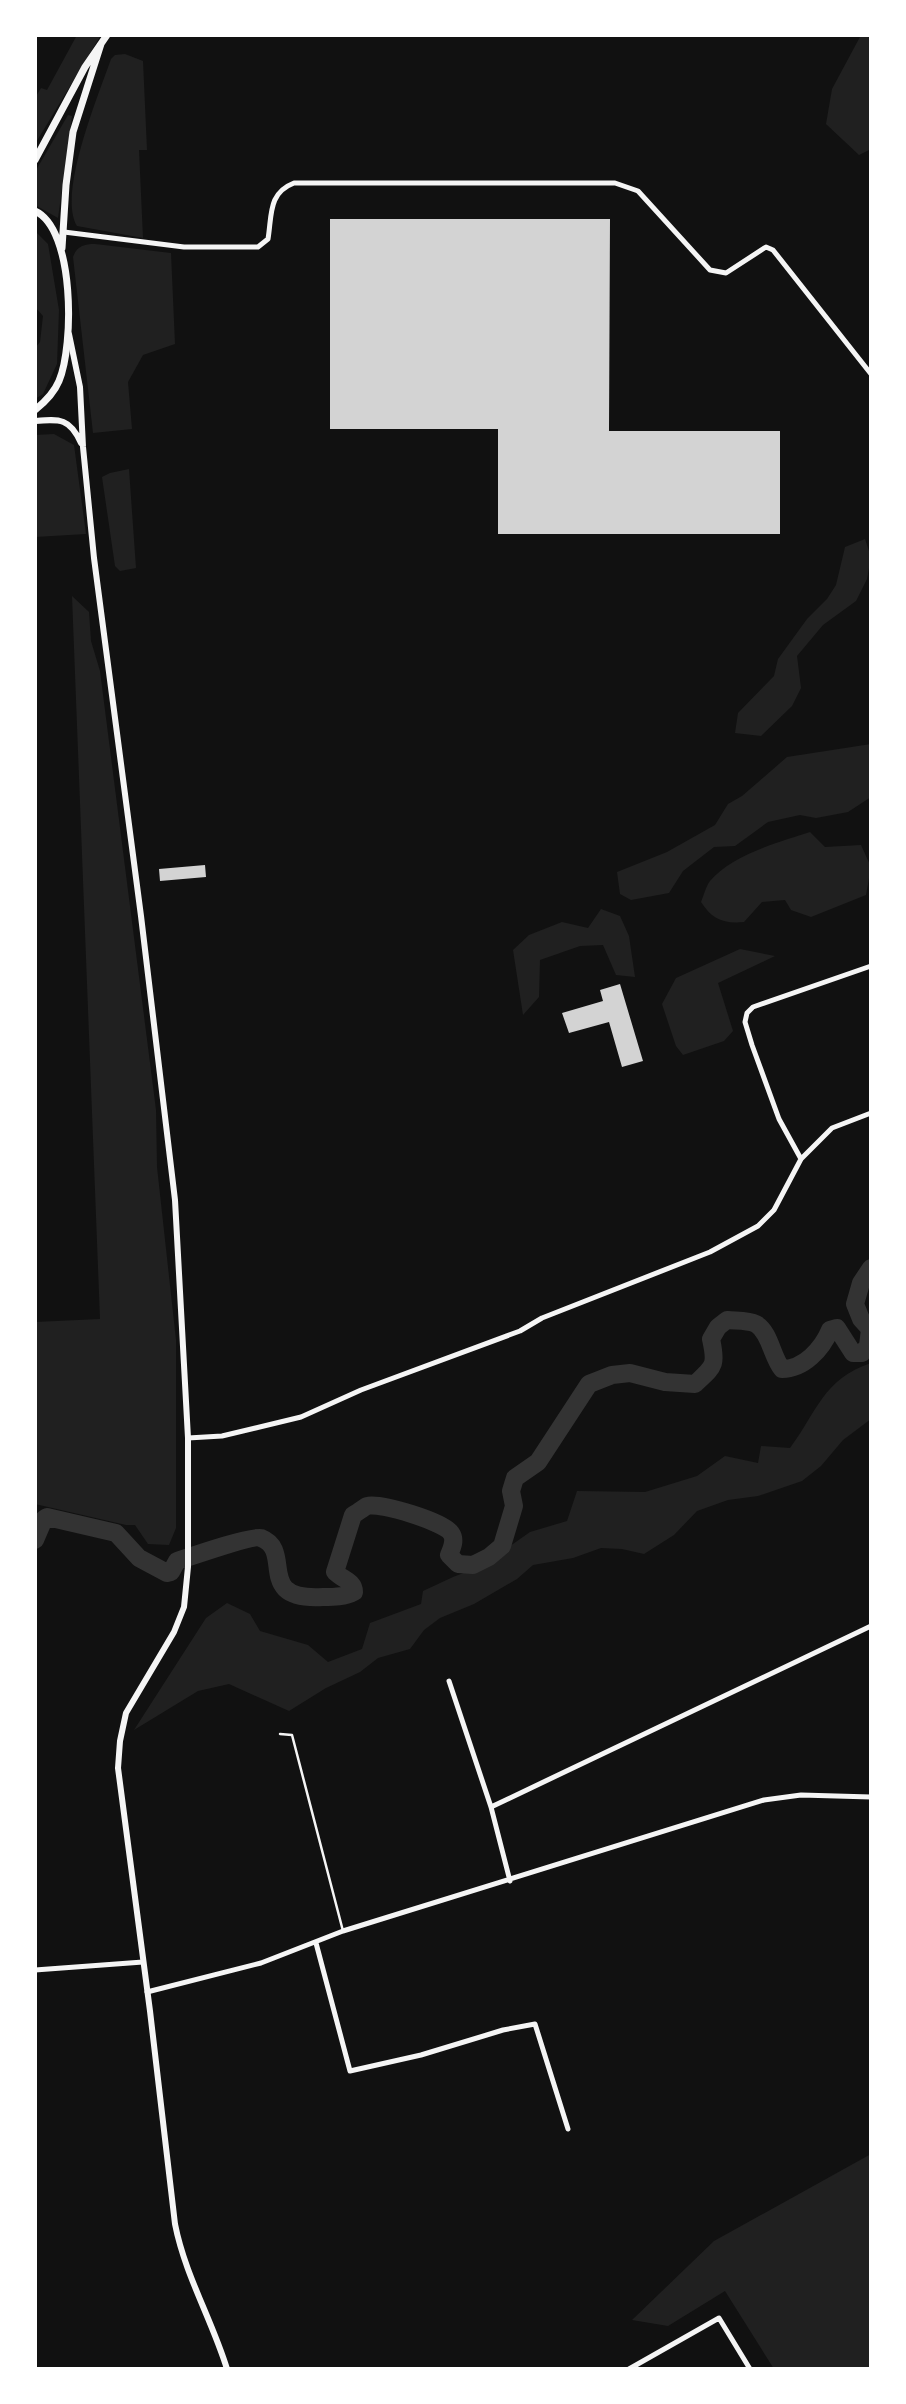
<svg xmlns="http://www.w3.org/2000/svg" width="906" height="2404" viewBox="0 0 906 2404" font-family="Lato,sans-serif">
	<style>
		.green { fill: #202020 }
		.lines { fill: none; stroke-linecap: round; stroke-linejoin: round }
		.river { stroke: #333; stroke-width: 18 }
		.building { fill: #d3d3d3 }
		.service { stroke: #f5f5f5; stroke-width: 2.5 }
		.minor { stroke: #f5f5f5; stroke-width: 5 }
		.tertiary { stroke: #f5f5f5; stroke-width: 6 }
		.secondary { stroke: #f5f5f5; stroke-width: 7 }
	</style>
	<rect width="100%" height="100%" fill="#111"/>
	<path class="green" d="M77,35H101L35,144V98L41,88L47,90Z
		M861,35H871V149L859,155L826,124L832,89Z
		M125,54L143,61L147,150H139L143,238L77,226C57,194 99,94 111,59L115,55Z
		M68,115L72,116L58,218L35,205V172Z
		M35,231L48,244L59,310L57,364L43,394L35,399V348L40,342L43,316L35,307Z
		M95,244L171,253L175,344L143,355L128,382L132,429L93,433L73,257C77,246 84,244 95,244Z
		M54,434L74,445L86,534L35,537V435Z
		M129,469L136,568L120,571L115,566L102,477L110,473Z
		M865,539L871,557L867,579L856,601L823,625L797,656L801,688L792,706L761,736L735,733L738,713L774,676L778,659L807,619L827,599L836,585L845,547Z
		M72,596L89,612L91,641L100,671L156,1110L157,1167L176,1340V1528L169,1545L148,1544L135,1525H126L35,1504V1322L100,1319Z
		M871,744V797L848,812L816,818L800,815L768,822L735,846L714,847L683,871L669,893L631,900L620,894L617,872L667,852L715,825L728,804L742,796L787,757Z
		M810,832L825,847L861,845L871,867L866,895L811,917L791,910L785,900L762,902L744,922C723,924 712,919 701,902C704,895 706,886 710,881C732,855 779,842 810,832Z
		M601,909L620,916L629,936L635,977L616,975L603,945L580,946L540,960L539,997L523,1015L513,950L529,935L562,922L588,928Z
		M740,949L775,956L718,983L733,1031L724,1041L683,1055L676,1046L662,1004L676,978Z
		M871,1363V1419L843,1440L821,1466L802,1481L758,1496L728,1500L697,1511L674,1535L644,1554L622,1549L601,1548L573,1558L533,1565L517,1579L474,1604L440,1618L424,1630L410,1649L378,1658L360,1672L326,1688L289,1711L229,1684L198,1691L134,1730L206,1618L227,1603L250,1614L260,1631L308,1645L328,1662L362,1649L370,1623L421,1604L423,1591L453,1577L482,1566L530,1532L567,1521L577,1491L645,1492L697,1476L725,1456L758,1463L761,1446L790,1448C817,1412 823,1379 871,1363Z
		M871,2154V2369H774L725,2291L668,2326L632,2320L714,2241Z"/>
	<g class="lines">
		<path class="river" d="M35,1540L44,1519L47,1517L116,1533L139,1558L167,1573L171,1572L177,1561C189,1557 253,1535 261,1538C295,1551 253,1601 323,1597C333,1597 345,1597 354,1592C354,1581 342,1579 335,1572L353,1515C357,1513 363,1508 367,1506C380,1502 444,1522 451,1533C456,1540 452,1548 449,1555L458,1564L473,1565L489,1557L502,1546L514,1506L511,1491L515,1478L538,1462L589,1384L612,1375L630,1373L665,1382L695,1384C714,1366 717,1366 711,1339L718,1327L727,1320C736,1321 748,1320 756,1324C770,1332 772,1357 782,1369C804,1369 822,1349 830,1330L837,1328L853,1353H862L868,1346L870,1329L861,1319L855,1304L861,1283L871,1268"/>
	</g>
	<path class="building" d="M330,219H610L609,431H780V534H498V429H330Z
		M205,865L206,877L160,881L159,869Z
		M620,984L643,1061L622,1067L609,1022L569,1033L562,1013L603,1001L600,990Z"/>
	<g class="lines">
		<path class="service" d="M280,1734L292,1735L343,1931"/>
		<path class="minor" d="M64,232L184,247H258L268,239C272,215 268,193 294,183H615L638,191L710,270L726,273L766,247L773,250L871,374
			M801,1159L832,1128L871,1113
			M188,1438L222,1436L301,1417L361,1390L520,1331L542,1318L710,1252L758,1226L774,1210L801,1159L779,1119L752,1045L745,1022L747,1013L753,1007L871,966
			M449,1681L491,1807L510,1881
			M491,1807L871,1626
			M316,1943L350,2071L421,2055L503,2030L535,2024L568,2129
			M35,1970L143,1962
			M147,1992L261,1963L343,1931L764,1800L801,1795L871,1797
			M629,2369L719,2318L750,2369"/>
		<path class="tertiary" d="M69,334L80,387L83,447L94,558L141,916L175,1200L188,1438V1567L184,1607L174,1632L126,1713L120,1741L118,1768L150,2011L175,2224C185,2275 212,2320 227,2369
			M35,421C60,419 70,418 81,443"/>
		<path class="secondary" d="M35,160L85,67L107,35
			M35,211C75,229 74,346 59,381C54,393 45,402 35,410
			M62,248L66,185L73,132L101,44"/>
	</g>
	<rect width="906" height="2404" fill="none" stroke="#ffffff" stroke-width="74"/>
</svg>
